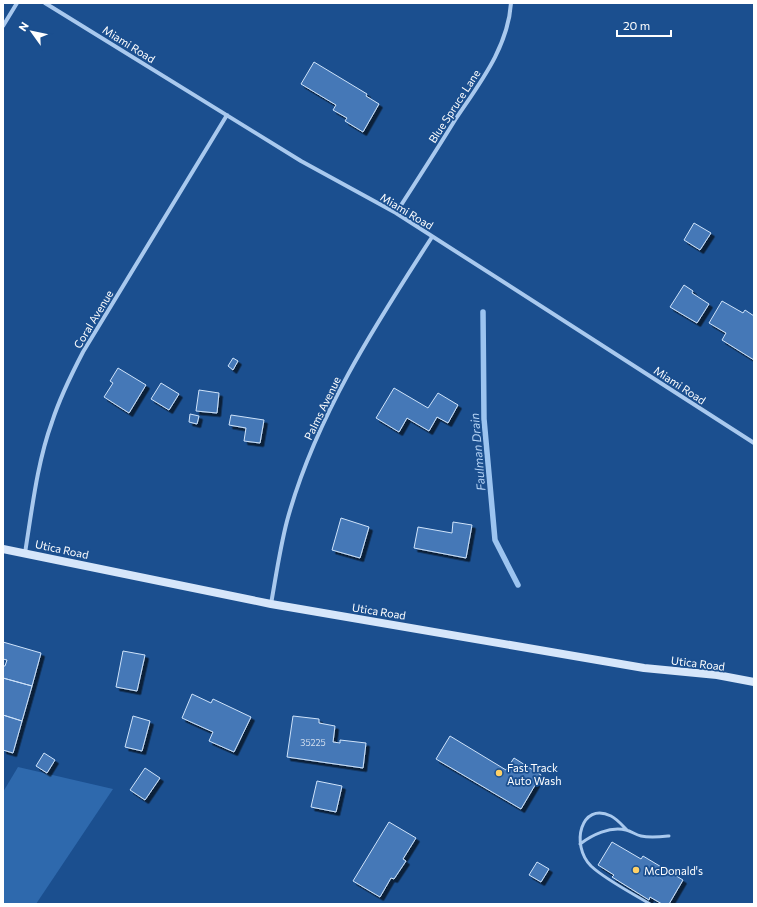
<svg xmlns="http://www.w3.org/2000/svg" width="757" height="907" viewBox="0 0 757 907" font-family="Commissioner,sans-serif">
	<style>
		.green { fill: #2e69ad }
		.lines { fill: none; stroke-linecap: round; stroke-linejoin: round }
		.stream { stroke: #9cc4f0; stroke-width: 5.5 }
		.building { fill: #4478b7; stroke: #cfe3fa; filter: url(#shadow) }
		.service { stroke: #a9c9ee; stroke-width: 3 }
		.minor { stroke: #a9c9ee; stroke-width: 4 }
		.secondary { stroke: #d6e6fa; stroke-width: 8 }
		.poi-dot { fill: #ffd166; stroke: #1b4f8f; stroke-width: 1.5 }
		.labels { text-anchor: middle; dominant-baseline: central; stroke-width: 3.5; stroke-linejoin: round; paint-order: stroke }
		.number-label { font-size: 9px; fill: #d0dded }
		.street-label { font-size: 11px; fill: #fff; stroke: #1b4f8f }
		.poi-label { font-size: 11px; fill: #fff; stroke: #1b4f8f; text-anchor: start }
		.water-label { font-size: 12px; font-style: italic; fill: #b5d3f5; stroke: #1b4f8f }
	</style>
	<defs>
		<filter id="shadow"><feDropShadow dx="3.5" dy="3.5" stdDeviation="0" flood-color="#0009"/></filter>
	</defs>
	<rect width="100%" height="100%" fill="#1b4f8f"/>
	<path class="green" d="M18,767L113,789L36,904H3V792Z"/>
	<g class="lines">
		<path class="stream" d="M483,312L484,419L495,540L518,585"/>
	</g>
	<path class="building" d="M314,62L367,94L366,96L379,104L363,132L345,121L347,118L333,110L336,105L301,84Z
		M694,223L711,233L700,250L684,240Z
		M684,285L693,291L692,293L709,304L697,323L670,307Z
		M722,301L743,313L745,310L754,316V360L722,340L726,333L709,323Z
		M233,358L238,361L233,370L228,366Z
		M118,368L146,385L129,413L104,397L113,383L110,381Z
		M161,383L179,394L169,410L151,399Z
		M394,388L428,408L438,393L458,405L448,423L437,417L429,431L407,418L399,432L376,418Z
		M199,390L219,393L217,413L196,411Z
		M190,414L199,416L197,424L189,422Z
		M231,415L264,420L260,443L244,441L246,428L229,425Z
		M341,518L369,527L360,558L332,550Z
		M453,522L472,525L466,558L414,548L418,527L452,533Z
		M3,642L41,653L32,686L3,678V666H5L7,660L3,659Z
		M123,651L145,655L137,691L116,687Z
		M3,678L32,686L22,721L3,715Z
		M192,694L211,703L213,699L251,717L234,752L209,741L213,732L182,718Z
		M3,715L22,721L13,753L3,750Z
		M133,716L150,721L142,751L125,747Z
		M293,716L319,719V723L335,726L333,742L340,743V740L366,743L363,768L287,757Z
		M450,736L506,770L514,758L541,775L521,809L436,759Z
		M44,753L55,760L47,773L36,766Z
		M145,768L160,778L145,800L130,790Z
		M317,781L342,786L336,812L311,807Z
		M389,822L416,838L403,859L406,861L394,879L391,878L380,897L353,881Z
		M612,842L641,859L643,856L683,880L669,904H662L650,897L649,900L612,877L614,875L598,865Z
		M537,862L549,869L541,882L529,875Z"/>
	<g class="lines">
		<path class="service" d="M627,830C622,825 617,819 611,816C581,801 570,845 591,866C606,880 632,893 650,904
			M580,844C592,835 610,826 626,830C631,831 636,835 641,836C650,838 659,837 669,836"/>
		<path class="minor" d="M45,3L301,161L396,213L754,443
			M3,26L17,3
			M396,213C416,182 436,151 455,120C479,84 508,48 511,3
			M25,553C32,510 37,463 52,422C60,397 71,375 83,352L227,115
			M271,604C276,576 280,548 287,521C315,418 375,325 432,237"/>
		<path class="secondary" d="M3,549L271,604L644,668L717,675L754,682"/>
	</g>
	<g class="poi-dot">
		<circle cx="499" cy="773" r="4"/>
		<circle cx="636" cy="870" r="4"/>
	</g>
	<g class="labels">
		<g class="number-label">
			<text x="313" y="742">35225</text>
		</g>
		<g class="street-label">
			<text transform="translate(129 44) rotate(32)">Miami Road</text>
			<text transform="translate(454 106) rotate(-57)">Blue Spruce Lane</text>
			<text transform="translate(407 211) rotate(31)">Miami Road</text>
			<text transform="translate(93 319) rotate(-59)">Coral Avenue</text>
			<text transform="translate(680 385) rotate(33)">Miami Road</text>
			<text transform="translate(322 408) rotate(-64)">Palms Avenue</text>
			<text transform="translate(62 549) rotate(12)">Utica Road</text>
			<text transform="translate(379 611) rotate(9)">Utica Road</text>
			<text transform="translate(698 663) rotate(7)">Utica Road</text>
		</g>
		<g class="poi-label">
			<text x="507" y="767">Fast Track<tspan x="507" dy="13">Auto Wash</tspan></text>
			<text x="644" y="870">McDonald's</text>
		</g>
		<g class="water-label">
			<text transform="translate(477 452) rotate(-95)">Faulman Drain</text>
		</g>
	</g>
	<rect width="757" height="907" fill="none" stroke="#ffffff" stroke-width="8"/>
	<g transform="translate(32 32) rotate(303)" stroke="#1b4f8f" stroke-width="3" paint-order="stroke">
	<path d="M0-3L7 15L0 10L-7 15Z" fill="#ffffff"/>
	<text y="-6" font-size="11" font-weight="bold" text-anchor="middle" fill="#ffffff">N</text>
	</g>
	<path d="M617 30v6h54v-6" fill="none" stroke="#ffffff" stroke-width="2"/>
	<text x="623" y="30" font-size="12" fill="#ffffff" stroke="#1b4f8f" stroke-width="3" paint-order="stroke">20 m</text>
</svg>
